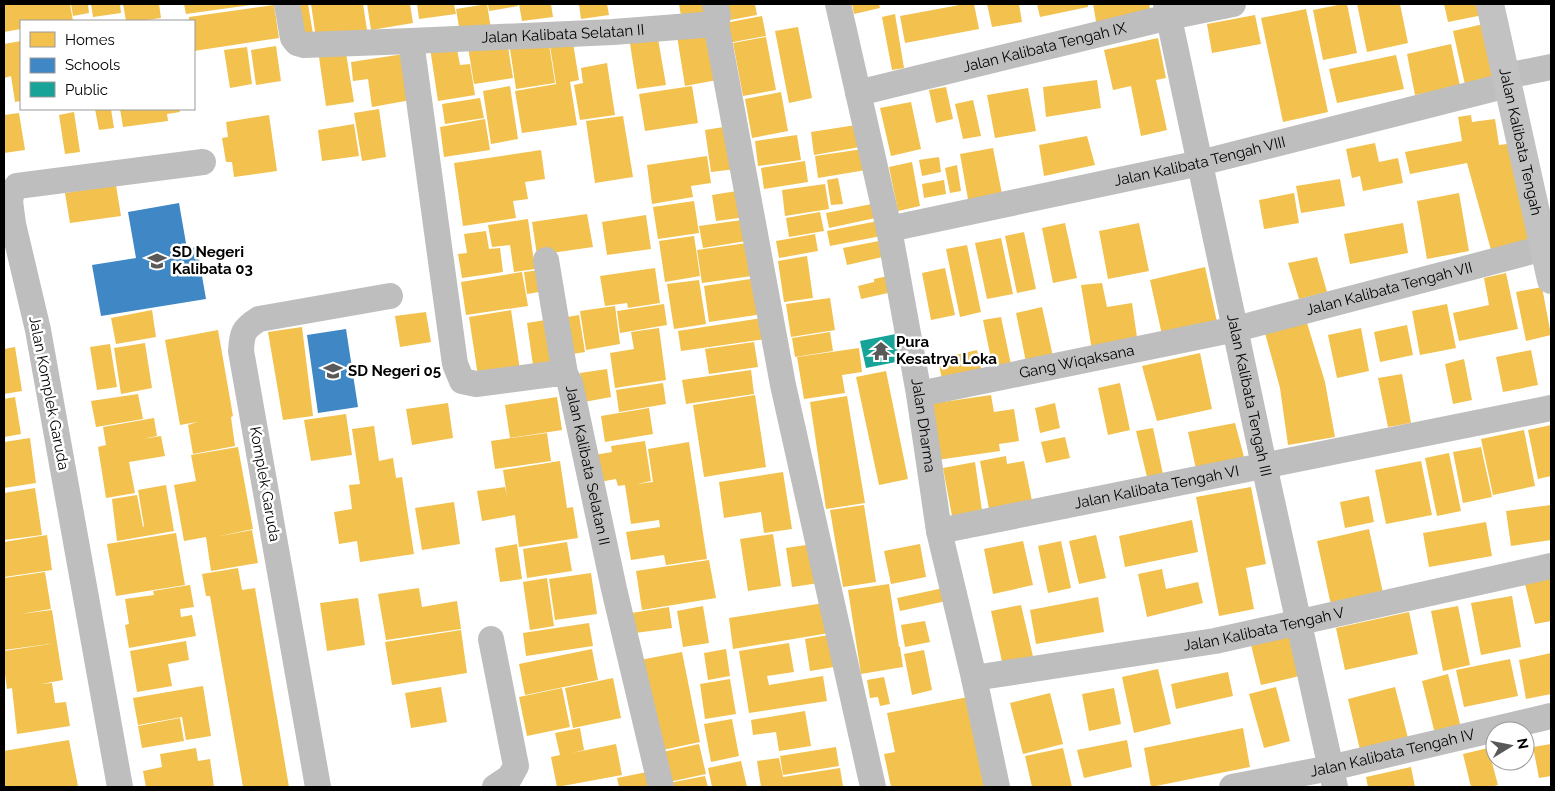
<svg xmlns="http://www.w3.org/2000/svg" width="1555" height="791" viewBox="0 0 1555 791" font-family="Raleway,sans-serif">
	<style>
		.homes { fill: #f2c14e }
		.schools { fill: #3f88c5 }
		.public { fill: #17a398 }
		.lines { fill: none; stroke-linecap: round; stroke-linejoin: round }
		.street { stroke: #bebebe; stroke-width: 26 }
		.secondary { stroke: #c2c2c2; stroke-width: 28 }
		.labels { text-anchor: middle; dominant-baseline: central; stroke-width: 5; stroke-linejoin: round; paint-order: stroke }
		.street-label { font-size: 15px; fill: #000; stroke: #fff }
		.poi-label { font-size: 15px; font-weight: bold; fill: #000; stroke: #fff; text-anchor: start }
	</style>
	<rect width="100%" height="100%" fill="#fff"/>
	<path class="homes" d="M4,4H70L73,21H21V29L4,32Z
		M71,4H88L89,13L73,16Z
		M91,4H120L121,13L93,17Z
		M123,4H159L161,18L140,21H126Z
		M184,4H251V5L186,14Z
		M296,4H308L313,34L301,36Z
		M311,4H363L367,30L316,38Z
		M367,4H410L413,23L371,30Z
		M417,4H454L456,14L419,19Z
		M487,4L491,29L460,33L456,9Z
		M488,4H517L518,6L489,11Z
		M519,4H551L553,17L522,21Z
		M579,4H607L609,15L581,19Z
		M679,4H711L713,18L682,22Z
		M722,4H755L757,15L725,21Z
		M852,4H879L880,8L854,14Z
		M965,4H974L979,29L905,43L900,16Z
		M987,4H1019L1022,22L992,27Z
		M1037,4H1088V7L1040,17Z
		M1093,4H1149L1152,17L1097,27Z
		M1343,4H1347L1357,53L1323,60L1313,10Z
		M1357,4H1400L1408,43L1367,52Z
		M1444,4H1480L1483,15L1448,22Z
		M274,5L279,38L194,51V21H189V17Z
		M1306,9L1328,112L1283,122L1261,18Z
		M895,14L904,68L892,70L882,17Z
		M1255,15L1261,44L1212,53L1207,24Z
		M762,16L766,36L728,43L725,23Z
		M1488,23L1501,81L1466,89L1453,31Z
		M798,27L812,98L789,103L775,31Z
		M709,30L717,80L685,86L677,36Z
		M657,33L666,85L637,89L629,37Z
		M766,37L776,90L743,96L733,43Z
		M1158,38L1166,78L1156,80L1167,130L1141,136L1131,86L1113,90L1104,50Z
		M21,41V101L15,102L11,76L4,78V44Z
		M507,41L513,78L474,84L468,47Z
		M573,43L579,80L570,82L577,125L522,133L515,91L556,84L550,46Z
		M456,44L460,65L470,64L475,95L438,101L430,48Z
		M549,44L555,83L516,89L510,49Z
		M1451,44L1460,86L1415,95L1407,54Z
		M276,46L281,81L256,85L251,50Z
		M247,47L252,84L230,88L224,50Z
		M346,53L354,102L326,106L319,57Z
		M404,54L411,100L372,107L368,79L353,81L351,62Z
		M1396,55L1404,89L1337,103L1329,69Z
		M607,63L615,115L580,120L574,85L583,83L581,68Z
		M1097,80L1101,108L1046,117L1043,87Z
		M510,86L518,139L491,144L483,91Z
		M692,86L698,123L645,131L639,94Z
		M946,87L953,119L936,123L929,90Z
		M1028,88L1036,131L995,138L987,95Z
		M781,92L788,131L752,138L745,99Z
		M480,98L484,118L445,124L442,104Z
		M973,100L981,136L963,139L955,104Z
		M911,102L921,149L891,156L880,108Z
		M95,109H111L114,128L99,130Z
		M120,109H179L180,112L167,114L168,121L123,127Z
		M379,109L386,157L362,161L354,113Z
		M74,112L80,152L65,154L59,115Z
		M19,113L25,150L4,153V115Z
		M269,115L277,171L234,177L232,162H226L222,138L228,137L226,122Z
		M1471,115L1472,122L1495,119L1499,145L1514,143L1533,242L1491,250L1467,163L1410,174L1405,152L1462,141L1458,117Z
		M623,116L633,177L595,183L586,121Z
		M485,119L490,150L444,157L440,127Z
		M354,124L359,156L322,161L318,130Z
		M856,125L860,147L814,155L811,132Z
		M730,126L736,169L711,172L705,130Z
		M797,135L801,160L758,166L755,141Z
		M1087,136L1095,165L1044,176L1039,145Z
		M1375,143L1379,162L1398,158L1403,183L1363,191L1360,176L1352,178L1346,149Z
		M993,148L1003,199L969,205L960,154Z
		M863,149L866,170L818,178L815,156Z
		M541,150L545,179L525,182L528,199L513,201L516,218L463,226L454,163Z
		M707,156L711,183L691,186L693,197L652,204L647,165Z
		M939,157L941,172L922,176L919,160Z
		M805,161L808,182L764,189L761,168Z
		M912,162L920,206L898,211L889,167Z
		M957,165L961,191L950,193L945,168Z
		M838,178L843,204L831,205L827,180Z
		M1340,179L1345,206L1301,213L1296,186Z
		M944,180L946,194L924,198L922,184Z
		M825,184L829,209L785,216L782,190Z
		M116,185L121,216L70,223L65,193Z
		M743,190L747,217L716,221L712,195Z
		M1294,193L1299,223L1264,229L1259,200Z
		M1459,193L1469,251L1427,259L1417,201Z
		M694,201L699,233L658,239L653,207Z
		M877,203L880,217L829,228L826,213Z
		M820,212L824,231L789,237L786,218Z
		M587,214L593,247L537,255L532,222Z
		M646,215L651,249L607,255L602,222Z
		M528,219L535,269L514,272L510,245L492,247L488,225Z
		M749,219L753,240L703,248L699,226Z
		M883,220L886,235L830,246L827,231Z
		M1065,223L1077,278L1053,283L1042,228Z
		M1139,223L1149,271L1108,279L1099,231Z
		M1403,223L1408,253L1350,264L1344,234Z
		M486,231L489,249L500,248L503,272L462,278L458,254L467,253L464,234Z
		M1024,232L1036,289L1017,293L1005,236Z
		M815,234L818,251L779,258L776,241Z
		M694,236L700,276L665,282L659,241Z
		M1001,238L1013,294L987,299L975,243Z
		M884,240L887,256L847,265L843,248Z
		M754,242L759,275L702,283L697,250Z
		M967,245L981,312L960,317L946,249Z
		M807,256L813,298L784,302L778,261Z
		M1317,257L1327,292L1299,299L1288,263Z
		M1205,267L1217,322L1162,335L1150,280Z
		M655,268L660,303L628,308L627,303L605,306L600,276Z
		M945,268L955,315L931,320L922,273Z
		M541,270L545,291L527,294L524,272Z
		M522,272L528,306L466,315L461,282Z
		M1506,273L1518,329L1459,341L1453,313L1489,305L1484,278Z
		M893,275L897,291L861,299L858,286L874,282V279Z
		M757,278L763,314L709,322L704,286Z
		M699,280L706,324L674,329L667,284Z
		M1102,283L1107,307L1132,303L1138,344L1093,356L1081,285Z
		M1542,287L1551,335L1526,341L1516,292Z
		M830,298L835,330L791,337L786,304Z
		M664,304L667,325L620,333L617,311Z
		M1447,304L1456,348L1420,355L1412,311Z
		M615,306L620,344L586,350L580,311Z
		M1042,307L1054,361L1027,367L1016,313Z
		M152,310L156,337L116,344L111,318Z
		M511,310L520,370L478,376L469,317Z
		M426,312L431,342L400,347L395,316Z
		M579,315L585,352L566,355L561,318Z
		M1001,317L1013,374L995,378L983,320Z
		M762,318L766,339L681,351L678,331Z
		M551,319L558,361L533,365L527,323Z
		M1307,323L1325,382L1335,437L1288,445L1280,388L1265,333Z
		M1407,325L1413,355L1380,362L1374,332Z
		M302,327L313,416L283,420L268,332Z
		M659,328L666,380L615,388L610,353L634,349L631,332Z
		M1361,328L1369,371L1337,378L1328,335Z
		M218,330L233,416L231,417L235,446L193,454L188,425L197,422L180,425L165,340Z
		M830,332L833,351L795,357L792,338Z
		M754,342L758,367L709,374L705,349Z
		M145,343L152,388L121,394L114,348Z
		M110,344L117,387L97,390L90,347Z
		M15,347L22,391L4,394V349Z
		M859,348L862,372L842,375L845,393L804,399L797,357Z
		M977,350L983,377L943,385L938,359Z
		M1531,350L1538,385L1503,392L1496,357Z
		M1200,353L1212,409L1157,421L1142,366Z
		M1464,359L1472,400L1453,404L1445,364Z
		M607,369L611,397L584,402L580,373Z
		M751,370L754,394L686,404L682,380Z
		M886,371L908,479L879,485L856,377Z
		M1402,374L1411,423L1388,427L1378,378Z
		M663,383L666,404L619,412L616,390Z
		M1120,383L1130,430L1108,435L1098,388Z
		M138,394L143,419L96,427L91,401Z
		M755,395L766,467L704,477L693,405Z
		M991,395L994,412L1014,409L1019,441L999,444L1000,451L937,460L929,404Z
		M847,396L865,503L826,509L810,402Z
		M15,397L21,434L4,437V399Z
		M557,397L562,430L510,438L505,405Z
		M448,403L453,438L412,445L406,409Z
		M1055,403L1060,428L1040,433L1035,408Z
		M649,408L653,434L605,442L601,416Z
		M346,414L352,455L311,461L304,420Z
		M154,418L157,436L142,439L161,436L165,456L129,462L135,493L106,498L98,447L106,445L103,427Z
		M1235,423L1244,457L1196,469L1188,432Z
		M1551,425V476L1538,479L1528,430Z
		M374,426L379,461L393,458L396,478L402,477L414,554L360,562L357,541L339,544L334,512L352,509L349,485L360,484L352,429Z
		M1153,428L1163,474L1147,477L1136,431Z
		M1524,430L1535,486L1493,495L1481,439Z
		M547,433L551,461L495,469L491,441Z
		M1065,437L1070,458L1046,463L1041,442Z
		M30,438L36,483L4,488V442Z
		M645,441L651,481L637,484L653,482L648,449L689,442L707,559L666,565L664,555L631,560L626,532L660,527L659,520L631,524L625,485L618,486L616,479L599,482L594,455L612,452L611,446Z
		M238,447L253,529L215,537L252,530L258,563L211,571L206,537L184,541L174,485L196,481L191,455Z
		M1481,447L1492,497L1463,503L1453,452Z
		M1449,453L1461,511L1437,516L1425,458Z
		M1006,456L1007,464L1024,461L1033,506L990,514L980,461Z
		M560,461L567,508L573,507L578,538L519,547L515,515L482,521L477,491L505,487L507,496L503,470Z
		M1421,461L1432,515L1386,524L1375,470Z
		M975,462L982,511L952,516L943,468Z
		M783,472L792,529L764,533L761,512L724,518L719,482Z
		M166,485L174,531L117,541L112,499L137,495L143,527L144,526L138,490Z
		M1251,487L1266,564L1246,568L1254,609L1219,616L1196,497Z
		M35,488L42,535L4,540V493Z
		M1369,496L1374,522L1345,528L1340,502Z
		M454,502L460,544L422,550L415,508Z
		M864,505L876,582L843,587L830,510Z
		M1551,505V540L1511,546L1506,511Z
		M1192,520L1198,552L1125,567L1119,536Z
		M1486,522L1492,556L1429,567L1423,533Z
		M1369,529L1383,593L1331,605L1317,541Z
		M176,533L185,585L116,596L107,544Z
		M773,534L781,586L748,591L740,539Z
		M47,535L52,570L4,577V542Z
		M1096,535L1106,578L1079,584L1069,541Z
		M1023,541L1033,585L993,594L984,549Z
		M1061,541L1071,588L1048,593L1038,546Z
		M567,542L572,571L527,578L523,549Z
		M517,544L522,579L500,582L495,548Z
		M813,544L819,583L792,587L786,548Z
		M920,544L926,577L891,584L884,551Z
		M709,560L716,598L642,610L636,571Z
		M238,568L242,590L255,588L289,787H243L210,596H206L202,574Z
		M1162,569L1166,589L1198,582L1203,603L1147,617L1138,574Z
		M45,572L51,609L20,614L52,610L57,643L4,650V578Z
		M591,573L597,614L555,620L549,579Z
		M547,578L554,626L530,630L523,582Z
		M1551,578V621L1535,624L1525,584Z
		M889,584L899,647H900L903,667L861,674L848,590Z
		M190,585L194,607L180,609L181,617L192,615L196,636L129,648L125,625L129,624L125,599L154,595L153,591Z
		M948,587L951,600L900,611L897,598Z
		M419,588L422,607L457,601L461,629L386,640L378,594Z
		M1512,596L1521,647L1481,655L1471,603Z
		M1098,597L1104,632L1036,644L1030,610Z
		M358,598L365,645L327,651L320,603Z
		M824,603L829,633L733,649L729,618Z
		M1021,605L1035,665L1004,671L991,611Z
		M703,606L709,643L683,647L677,611Z
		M1458,606L1470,665L1443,671L1431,611Z
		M669,607L672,628L628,634L625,614Z
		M1409,612L1418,654L1345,670L1336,628Z
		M925,621L930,642L905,647L901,625Z
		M589,623L593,646L526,656L523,633Z
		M461,630L467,673L392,685L385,642Z
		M1298,634L1308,674L1261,685L1251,645Z
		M829,635L834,667L810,671L805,639Z
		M186,641L189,660L168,664L172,686L137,692L130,651Z
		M57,643L63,680L41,684L52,683L55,703L66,702L70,726L17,734L12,688L7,689L4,666V651Z
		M789,643L794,672L767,676L769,685L823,676L827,701L749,713L739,651Z
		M592,649L598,680L525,695L519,664Z
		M726,649L730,676L708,680L704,653Z
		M924,650L932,690L912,695L904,654Z
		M682,652L700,742L658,751L640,660Z
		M1551,653V694L1526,699L1519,660Z
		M1510,659L1518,696L1464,707L1456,670Z
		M1158,669L1171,724L1134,733L1122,677Z
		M1228,672L1233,696L1176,709L1171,684Z
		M1448,674L1462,732L1436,738L1422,681Z
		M884,677L890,704L880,706L878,697L870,698L867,680Z
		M613,678L621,718L573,728L565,688Z
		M730,679L736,714L705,719L700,684Z
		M203,686L211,736L186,740L182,717L138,725L133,698Z
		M441,687L447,722L411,728L405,693Z
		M1276,687L1290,741L1264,748L1249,694Z
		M1395,687L1409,742L1361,754L1348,699Z
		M562,688L570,727L527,736L519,697Z
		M1114,688L1121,724L1089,731L1082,694Z
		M1050,693L1063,744L1023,754L1010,703Z
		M968,697L987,787H891L884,754L895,752L887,713Z
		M805,711L811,746L779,751L776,732L753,735L751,720Z
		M180,718L184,741L142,748L138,726Z
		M732,719L739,756L711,762L704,724Z
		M580,728L584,750L572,753L616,744L622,775L557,787L551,757L560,755L555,733Z
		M1243,728L1250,767L1151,787L1144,748Z
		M69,740L78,786L4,787V751Z
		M1127,740L1132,767L1084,778L1077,750Z
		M699,744L706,774L664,783L658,753Z
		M1551,744V776L1539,778L1533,747Z
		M836,747L839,766L783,775L780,756Z
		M196,748L198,761L210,759L214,787H146L143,771L162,767L160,754Z
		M1063,748L1072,787H1032L1025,756Z
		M1488,748L1498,785L1490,787H1471L1463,754Z
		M779,758L783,777L840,768L843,786L761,787L757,761Z
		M741,761L747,787H712L708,768Z
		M1411,767L1415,787H1368L1366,777Z
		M647,772L650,787H619L617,778Z
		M705,776L708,787H670L669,783Z"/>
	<path class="schools" d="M179,203L187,249L197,247L206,299L101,316L92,265L136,258L128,212Z
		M346,329L358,407L318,413L307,335Z"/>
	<path class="public" d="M896,334L901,361L866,368L860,341Z"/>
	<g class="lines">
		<g class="street">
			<path id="s1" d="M287,4L293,38L297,43L304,45L411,41L455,364L462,381L476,384L552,374H565L570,383L614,589L661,787"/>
			<path d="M715,4L718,16L716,24L783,385L873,787"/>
			<path id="s2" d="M838,4L889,229L919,394L939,531L974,678L997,787"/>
			<path id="s3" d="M1166,4L1264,465L1335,787"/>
			<path id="s4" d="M411,41L613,32L716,24"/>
			<path d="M1506,76L1551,67"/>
			<path id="s5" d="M858,93L1169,17L1233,4"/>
			<path id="s6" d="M889,229L1200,163L1508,85"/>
			<path d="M546,260L565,374"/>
			<path id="s7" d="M919,394L1236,329L1544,248"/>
			<path id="s8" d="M939,531L1551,408"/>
			<path d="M491,639L516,766L510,777L495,787"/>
			<path id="s9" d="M974,678L1215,641L1551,566"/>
			<path d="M120,787L38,330L13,224L10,201L12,192L17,186L203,162"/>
			<path d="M318,787L241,351C242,333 243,329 259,319L390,296"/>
			<path id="s10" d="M1232,787L1330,768L1551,716"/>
		</g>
		<path class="secondary" id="s11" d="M1490,4L1551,280"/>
	</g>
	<defs>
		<g id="school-bare" transform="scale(1.5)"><path d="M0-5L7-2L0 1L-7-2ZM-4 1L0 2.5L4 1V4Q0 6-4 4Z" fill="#595959" stroke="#fff" stroke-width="2.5" paint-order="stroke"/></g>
		<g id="temple-bare" transform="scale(1.5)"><path d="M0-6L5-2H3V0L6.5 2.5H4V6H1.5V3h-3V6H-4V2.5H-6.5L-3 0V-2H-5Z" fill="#595959" stroke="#fff" stroke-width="2.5" paint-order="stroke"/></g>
	</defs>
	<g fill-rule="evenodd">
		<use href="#school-bare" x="157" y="261"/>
		<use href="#temple-bare" x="881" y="351"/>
		<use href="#school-bare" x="333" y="371"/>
	</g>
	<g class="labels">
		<g class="street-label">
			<text stroke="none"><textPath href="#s4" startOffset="152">Jalan Kalibata Selatan II</textPath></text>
			<text stroke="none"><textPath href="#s5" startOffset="192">Jalan Kalibata Tengah IX</textPath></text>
			<text stroke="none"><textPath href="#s11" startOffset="141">Jalan Kalibata Tengah</textPath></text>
			<text stroke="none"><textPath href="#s6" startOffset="318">Jalan Kalibata Tengah VIII</textPath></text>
			<text stroke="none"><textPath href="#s7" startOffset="482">Jalan Kalibata Tengah VII</textPath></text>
			<text stroke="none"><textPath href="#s7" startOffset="161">Gang Wiqaksana</textPath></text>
			<text transform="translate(49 393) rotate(79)">Jalan Komplek Garuda</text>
			<text stroke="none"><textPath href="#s3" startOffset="400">Jalan Kalibata Tengah III</textPath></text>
			<text stroke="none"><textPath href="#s2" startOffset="430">Jalan Dharma</textPath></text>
			<text stroke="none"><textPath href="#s1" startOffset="698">Jalan Kalibata Selatan II</textPath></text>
			<text transform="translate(265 484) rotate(80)">Komplek Garuda</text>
			<text stroke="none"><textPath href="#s8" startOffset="222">Jalan Kalibata Tengah VI</textPath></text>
			<text stroke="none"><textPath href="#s9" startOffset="294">Jalan Kalibata Tengah V</textPath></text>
			<text stroke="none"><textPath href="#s10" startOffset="164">Jalan Kalibata Tengah IV</textPath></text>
		</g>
		<g class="poi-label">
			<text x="172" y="252">SD Negeri<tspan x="172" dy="17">Kalibata 03</tspan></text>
			<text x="896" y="342">Pura<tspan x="896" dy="17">Kesatrya Loka</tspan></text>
			<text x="348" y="371">SD Negeri 05</text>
		</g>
	</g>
	<rect width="1555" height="791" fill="none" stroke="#000000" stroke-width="10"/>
	<rect x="20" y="20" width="175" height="90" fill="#ffffff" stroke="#999999"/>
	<rect x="30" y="32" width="25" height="15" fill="#f2c14e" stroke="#999999"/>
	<text x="65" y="45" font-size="15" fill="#000000">Homes</text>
	<rect x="30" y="58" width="25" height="15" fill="#3f88c5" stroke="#999999"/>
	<text x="65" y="70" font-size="15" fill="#000000">Schools</text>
	<rect x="30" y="82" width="25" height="15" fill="#17a398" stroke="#999999"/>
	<text x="65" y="95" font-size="15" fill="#000000">Public</text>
	<g transform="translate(1510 746) rotate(80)"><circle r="24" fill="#ffffff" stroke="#999999"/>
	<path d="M0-4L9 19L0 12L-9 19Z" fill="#595959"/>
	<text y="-8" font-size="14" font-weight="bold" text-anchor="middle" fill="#000000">N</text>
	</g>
</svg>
